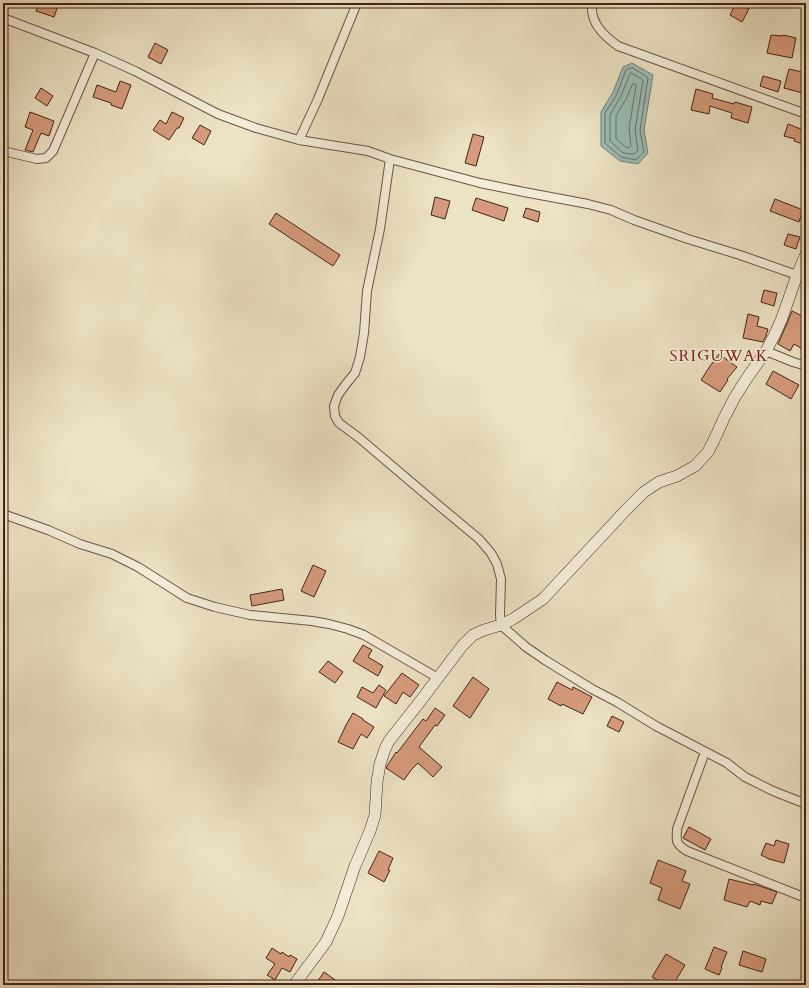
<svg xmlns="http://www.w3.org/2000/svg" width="809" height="988" viewBox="0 0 809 988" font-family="Cardo,serif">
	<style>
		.water { fill: #99bdb7; stroke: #777f77 }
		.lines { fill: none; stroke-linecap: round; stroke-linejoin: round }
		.shore { stroke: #6e7068; stroke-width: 1 }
		.building { fill: #d69b7c; stroke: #432318 }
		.street-casing { stroke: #6d5343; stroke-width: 10 }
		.secondary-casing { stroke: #432318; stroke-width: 12 }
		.street { stroke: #f3ecd9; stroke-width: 8 }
		.secondary { stroke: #f3ecd9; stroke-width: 11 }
		.labels { text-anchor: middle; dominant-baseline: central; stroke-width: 3.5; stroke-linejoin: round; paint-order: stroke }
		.quarter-label { font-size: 16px; letter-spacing: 1px; fill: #7a1f14; stroke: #f3ecd9 }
	</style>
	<rect width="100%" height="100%" fill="#ece2c4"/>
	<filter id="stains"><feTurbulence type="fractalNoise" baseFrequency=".005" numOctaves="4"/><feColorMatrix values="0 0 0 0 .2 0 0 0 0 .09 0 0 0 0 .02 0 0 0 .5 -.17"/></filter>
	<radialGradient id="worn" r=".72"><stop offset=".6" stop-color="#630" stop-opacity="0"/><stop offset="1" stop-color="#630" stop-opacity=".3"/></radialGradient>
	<path class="water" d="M632,63L653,75L644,130L648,153L638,164L620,161L601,146V112L613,92L623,67Z"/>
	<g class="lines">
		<path class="shore" d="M631,68H633L647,77L648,78L640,130L644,152L636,160L621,157L605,143V113L617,94L626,70Z
			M631,73L642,79L643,81L635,130L638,150L634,154L623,153L610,141V115L621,96L630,74Z
			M633,84H635L636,86L629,128L631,146L629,148L626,147L616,139V116L626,99Z"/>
	</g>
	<path class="building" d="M39,3H59L54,17L36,11Z
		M736,3L749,9L742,22L730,15Z
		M771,35L782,36L783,35L796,38L792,58L767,53Z
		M155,43L168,50L161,64L148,57Z
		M789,69L806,73V94L784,88Z
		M763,76L781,81L778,92L760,86Z
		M120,81L131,85L122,109L111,105V103L93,97L97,85L116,92Z
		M41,88L53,96L47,106L35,98Z
		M696,89L713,94L712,98L734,104L735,102L752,107L748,123L731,118L732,113L710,106L709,114L691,110Z
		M30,112L54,121L49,136L41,133L33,152L25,150L33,130L25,127Z
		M172,112L184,118L179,128H177L169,140L153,130L160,120L166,124Z
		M788,124L806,131V145L794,141L795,139L784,136Z
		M200,125L211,131L204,145L192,138Z
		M473,134L484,137L476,166L465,163Z
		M435,197L450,201L445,219L431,215Z
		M476,198L508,208L504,221L472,210Z
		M775,199L803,210L799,222L770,211Z
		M526,208L540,212L538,222L523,217Z
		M276,213L340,255L333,266L269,224Z
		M788,234L800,237L796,249L784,245Z
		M764,290L777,293L774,306L761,302Z
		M792,311L806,318V351L794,344L790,351L778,344L788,321Z
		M748,314L759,317L757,326L768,329L766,336L763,342L743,338Z
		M719,354L737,367L727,379L728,380L720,392L701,380L710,366Z
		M773,371L799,385L791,399L766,384Z
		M313,565L326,571L314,597L301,591Z
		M282,589L284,600L252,606L250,595Z
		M363,645L372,650L368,657L383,666L378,676L353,661Z
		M328,661L343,672L335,683L319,672Z
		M402,673L419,685L410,697L403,692L396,704L384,696Z
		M473,677L489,689L470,718L453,706Z
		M557,682L572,690L573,687L592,697L583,714L562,704L561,706L548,699Z
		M379,685L386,690L376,708L357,697L362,687L373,693Z
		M435,708L445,715L437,726L435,725L419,747L442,767L433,777L418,763L412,769L404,780L386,768L387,766L396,752L397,753L423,719L426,721Z
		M353,713L363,719V720L374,727L367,738L361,734L353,749L338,742L346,725Z
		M612,716L624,722L619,732L607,726Z
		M689,827L711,839L705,850L683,838Z
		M776,840L789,844L784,863L769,859L761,855L766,843L774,846Z
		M379,851L393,858L388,870H390L384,882L368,873Z
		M658,860L686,871L682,881L690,884L680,909L658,900L662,888L650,883Z
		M729,879L753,885L754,884L777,892L772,904L761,901L760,905L750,901L747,907L724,900Z
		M714,947L727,952L721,967L722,968L719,975L705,969Z
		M272,948L281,954L282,952L289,957L290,955L297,959L290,972L282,968L275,980L267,975L275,964L266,958Z
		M743,951L766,959L762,972L739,965Z
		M666,954L685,965L673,985H666L652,977Z
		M324,972L342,985H315Z"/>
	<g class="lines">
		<g class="street-casing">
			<path id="street" d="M592,3C590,23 603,35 618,46L806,114
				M3,9L6,3
				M3,18L95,53L135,71L218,114L256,128L299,140L368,151L390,159L480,183L524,192L588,204L611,210L634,220L688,239L740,255L797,275
				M299,140L318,99L357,3
				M3,151L37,159L46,158L53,151L95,53
				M390,159L380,229L367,291L364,333L360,357L355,373L346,384L338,395L334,406L335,416L339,423L358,437L437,504L479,539L491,553L497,564L501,579L500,615L501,625L526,647L545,660L592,689L617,702L656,726L727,763L745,777L773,791L806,804
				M766,351L793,362L806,366
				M3,514L48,530L80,544L112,554L138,567L187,598L215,607L250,615L312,621L329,624L348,629L364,635L438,678
				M705,752L677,829C676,842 676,844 687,851L806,898"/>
		</g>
		<g class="secondary-casing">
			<path id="secondary" d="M294,985L326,942L338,916L355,866L370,831L375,815L377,782L380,764L385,749L389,741L422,699L462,646L473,635L484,630L501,625L513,619L543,599L626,510L644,492L659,482L677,476L695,466L708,452L716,436L724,418L735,397L747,378L766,351L774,336L782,318L797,275L806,254"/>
		</g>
		<use href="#street" class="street"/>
		<use href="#secondary" class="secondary"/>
	</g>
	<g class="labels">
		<g class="quarter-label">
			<text x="719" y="356">SRIGUWAK</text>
		</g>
	</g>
	<rect width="809" height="988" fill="none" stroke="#ece2c4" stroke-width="16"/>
	<rect x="4" y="4" width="801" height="980" fill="none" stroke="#432318" stroke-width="2"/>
	<rect x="8" y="8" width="793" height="972" fill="none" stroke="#432318"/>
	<rect width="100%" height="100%" filter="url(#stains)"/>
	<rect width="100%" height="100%" fill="url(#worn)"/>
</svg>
